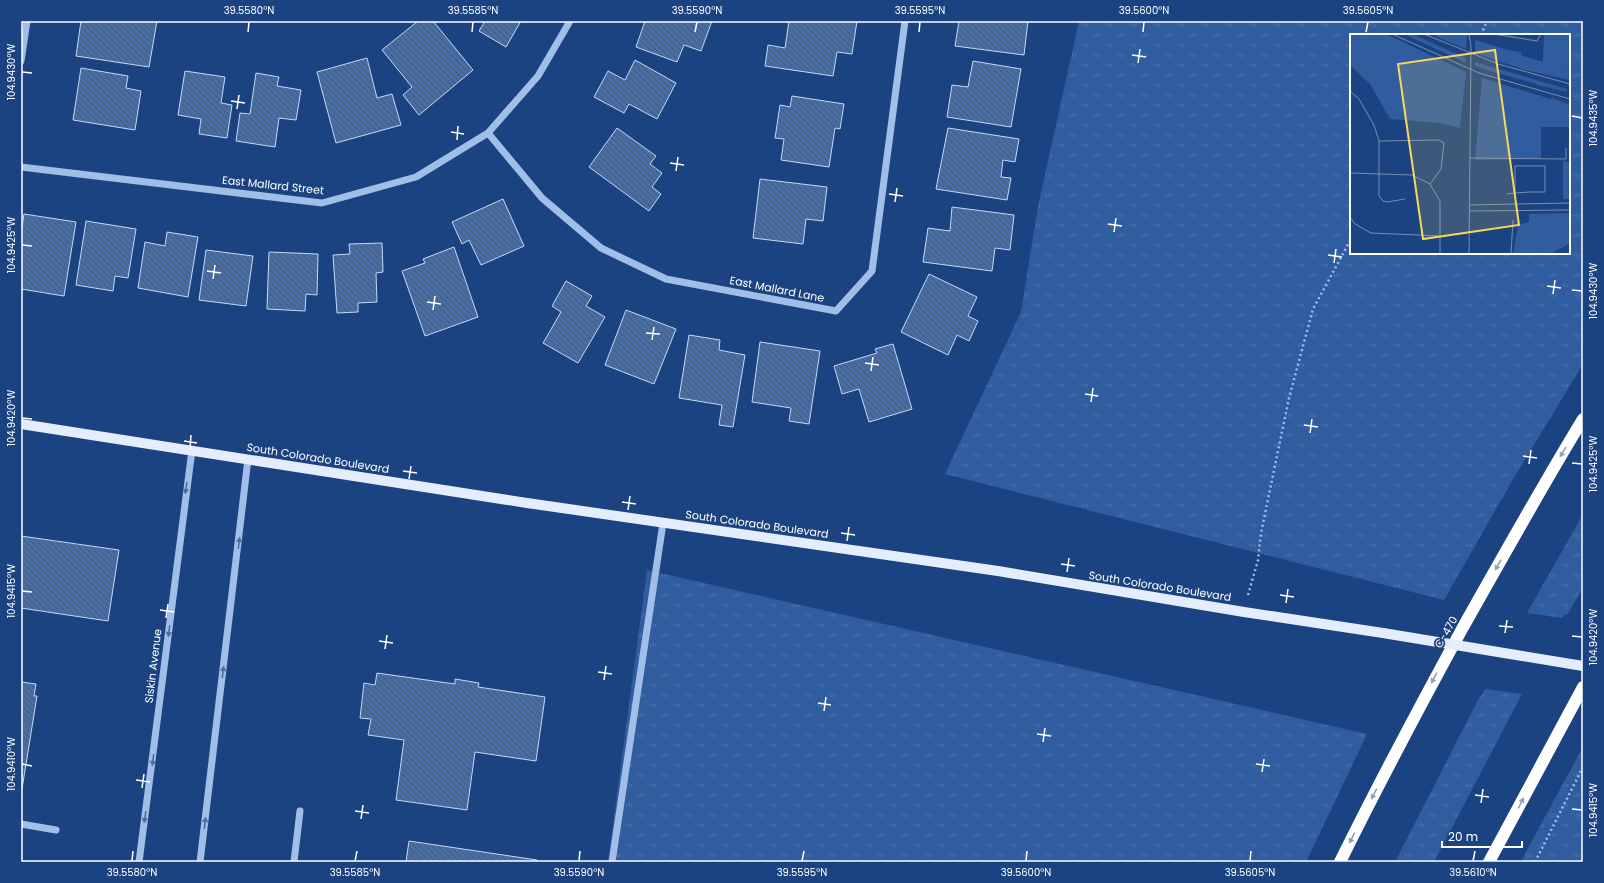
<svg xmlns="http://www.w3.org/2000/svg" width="1604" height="883" viewBox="0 0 1604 883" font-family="Poppins,sans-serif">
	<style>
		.grass { fill: url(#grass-tufts); fill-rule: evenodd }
		.building { fill: url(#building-back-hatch); stroke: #c5d9f7 }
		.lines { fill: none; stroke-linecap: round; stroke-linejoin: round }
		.path { stroke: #a1bee9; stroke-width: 2.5; stroke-dasharray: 2 3; stroke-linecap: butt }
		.minor { stroke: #a1bee9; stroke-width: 7 }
		.major { stroke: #e4edfe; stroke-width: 10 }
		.highway { stroke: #fff; stroke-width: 12 }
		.major-bridge { stroke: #e4edfe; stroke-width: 10 }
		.oneway { fill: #8ea1c0 }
		.oneway2 { fill: #4b6ea5 }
		.ticks { fill: none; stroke: #fff; stroke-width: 1.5 }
		.labels { text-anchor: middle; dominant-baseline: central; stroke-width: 3.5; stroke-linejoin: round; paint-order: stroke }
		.street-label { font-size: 11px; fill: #fff; stroke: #1c4381 }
		.inset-river { fill: none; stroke: #3b5785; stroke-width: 2 }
		.inset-road { fill: none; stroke: #778eb3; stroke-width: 1 }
		.view { fill: #fad55e; fill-opacity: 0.15; stroke: #fad55e; stroke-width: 2 }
		.inset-edge { fill: none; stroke: #fff; stroke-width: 2 }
		.neatline { fill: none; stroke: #fff; stroke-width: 1.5 }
		.ticks-label { font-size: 10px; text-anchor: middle; fill: #fff }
	</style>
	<defs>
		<pattern id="grass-tufts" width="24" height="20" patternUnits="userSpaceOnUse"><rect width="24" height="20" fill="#305ca0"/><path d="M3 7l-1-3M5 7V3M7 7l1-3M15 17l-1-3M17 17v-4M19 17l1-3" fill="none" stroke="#4f74ae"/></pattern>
		<pattern id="building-back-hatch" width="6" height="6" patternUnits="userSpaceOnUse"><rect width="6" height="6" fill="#446dab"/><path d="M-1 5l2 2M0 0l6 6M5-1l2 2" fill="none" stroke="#495972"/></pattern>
	</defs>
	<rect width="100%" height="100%" fill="#1c4381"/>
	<path class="grass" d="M1079,21H1583V364L1512,481L1444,600L945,474L1021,312L1038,206ZM1351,35H1569V253H1351Z
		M1583,514V588L1567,615L1565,614L1562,618L1527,613Z
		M647,570L1367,734L1306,862H608Z
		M1485,689L1522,694L1434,862H1395L1480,696H1481Z
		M1583,747V862H1521L1528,848Z"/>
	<path class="building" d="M81,21H157L149,67L76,56Z
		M418,21H433L473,70L419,115L403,95L412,87L382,50Z
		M485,21H521L506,47L479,31Z
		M645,21H712L701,51L684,45L677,62L636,47Z
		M789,21H857L852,54L837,52L833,76L765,66L768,45L785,48Z
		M959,21H1028L1024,55L955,46Z
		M367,58L377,98L392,94L401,125L336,143L317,72Z
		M635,60L676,83L657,119L629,104L624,113L594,97L608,71L625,80Z
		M973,61L1021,69L1011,127L947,117L952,85L968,87Z
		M81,68L128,76L126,88L141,91L135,130L73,120Z
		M185,71L225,77L221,103L232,105L227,138L199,134L201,119L178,115Z
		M256,73L279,77L277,86L301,90L296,120L279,118L275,147L236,141L240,113L250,114Z
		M792,96L844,104L840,129L835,128L829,167L781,160L784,139L775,138L780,105L790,107Z
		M617,128L656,156L650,164L662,173L652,187L661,194L649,211L589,167Z
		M948,128L1019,139L1015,162L1003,160L1001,177L1011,178L1007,200L936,189Z
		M760,179L827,187L823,221L806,219L803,244L753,238Z
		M503,199L524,246L481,265L469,240L462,244L452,222Z
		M952,207L1014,215L1010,250L995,248L992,271L923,262L928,228L950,231Z
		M24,214L76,222L64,296L21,289V234Z
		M86,221L136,229L128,278L115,276L113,291L76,285Z
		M167,232L198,237L188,297L138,288L145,242L165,246Z
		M382,243L383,272L376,273L377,302L358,303V312L337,313L333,255L350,254L349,244Z
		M454,247L478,317L425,336L402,271L425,263L423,259Z
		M206,250L253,256L246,306L199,300Z
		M269,252L318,254L317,295L306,294L305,311L267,309Z
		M929,274L977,297L968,316L978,321L969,341L957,335L948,355L901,332Z
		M566,281L592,296L586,306L605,317L578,363L543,343L561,312L552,306Z
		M626,310L676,329L654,384L605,365Z
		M689,335L720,340L719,350L745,355L733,427L719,425L722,405L679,398Z
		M760,342L820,351L809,424L789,421L791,408L752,402Z
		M893,344L912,409L869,422L859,389L842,394L834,366L877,353L875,349Z
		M21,536L119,550L108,621L21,608Z
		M377,673L455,684V679L479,683L478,687L545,697L536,761L475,752L467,810L396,800L404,740L368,735L371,719L360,718L364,683L375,685Z
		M21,682L36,684L34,696H37L21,795Z
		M409,841L537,860V862H406Z"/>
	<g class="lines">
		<path class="path" d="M1481,35L1487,21
			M1248,595L1258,560L1261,533L1289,398L1313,309L1351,239
			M1535,862L1583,767"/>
		<path class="minor" d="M21,61L27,21
			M488,133L542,198L601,248L666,279L836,311L872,271L905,21
			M21,167L322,203L416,177L488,133L538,76L570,21
			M21,824L56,830
			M139,862L192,450
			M200,862L248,459
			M294,862L300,811
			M612,862L663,523"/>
		<path class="major" d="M21,424L527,503L998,571L1244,612L1383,633"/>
		<path class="highway" d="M1340,862C1379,783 1420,706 1462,629C1502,558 1541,488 1583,419
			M1489,862L1583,687"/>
		<path class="major-bridge" d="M1383,633L1583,666"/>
	</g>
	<defs><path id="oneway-solid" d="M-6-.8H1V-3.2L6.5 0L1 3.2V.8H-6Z"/></defs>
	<g class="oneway">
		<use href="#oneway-solid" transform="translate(1563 452) rotate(121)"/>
		<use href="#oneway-solid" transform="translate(1498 565) rotate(119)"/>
		<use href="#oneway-solid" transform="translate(1434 678) rotate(118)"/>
		<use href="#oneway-solid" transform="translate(1374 794) rotate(117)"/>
		<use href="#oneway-solid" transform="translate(1521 803) rotate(-63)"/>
		<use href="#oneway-solid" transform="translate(1352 838) rotate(116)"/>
	</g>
	<g class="oneway2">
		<use href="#oneway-solid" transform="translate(186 488) rotate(98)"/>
		<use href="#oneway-solid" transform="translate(239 543) rotate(-83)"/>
		<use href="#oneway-solid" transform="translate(169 631) rotate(97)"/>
		<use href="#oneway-solid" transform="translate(223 672) rotate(-83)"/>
		<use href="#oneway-solid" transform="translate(153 760) rotate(97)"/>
		<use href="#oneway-solid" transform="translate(145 817) rotate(98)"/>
		<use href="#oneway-solid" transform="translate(205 823) rotate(-83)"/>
	</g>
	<path class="ticks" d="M248,32L249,22M472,32L473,22M695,32L697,22M919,32L920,22M1143,32L1144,22M1366,32L1368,22M1132,55L1146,57M1138,63L1140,49M22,72L32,73M231,101L245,103M237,109L239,95M1572,116L1582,118M451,132L464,134M457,140L458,126M670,163L684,165M676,171L678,157M889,194L903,196M895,202L897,188M1108,224L1122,226M1114,232L1116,218M22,245L32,246M1328,255L1342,257M1334,263L1336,249M207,271L221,273M213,279L215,265M1547,286L1561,288M1572,290L1582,291M1553,294L1555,280M427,302L441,304M433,310L435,296M646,333L660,334M652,340L654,327M865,363L879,365M871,371L873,357M1085,394L1098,396M1091,402L1093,388M22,418L32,419M1304,425L1318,427M1310,433L1312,419M184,441L197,443M190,449L191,435M1523,456L1537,458M1572,463L1582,464M1529,464L1531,450M403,471L417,473M409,479L411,466M622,502L636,504M628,510L630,496M841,533L855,535M847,541L849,527M1061,564L1075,566M1067,572L1069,558M22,591L32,592M1280,595L1294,597M1286,603L1288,589M160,610L174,612M166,618L168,604M1499,626L1513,627M1505,633L1507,620M1572,636L1582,637M379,641L393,643M385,649L387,635M598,672L612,674M604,680L606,666M818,703L831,705M824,711L826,697M1037,734L1051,736M1043,742L1045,728M22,764L32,766M1256,764L1270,766M1262,772L1264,759M136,780L150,782M142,788L144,774M1475,795L1489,797M1481,803L1483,789M1572,809L1582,810M355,811L369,813M361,819L363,805M132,861L133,851M355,861L357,851M579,861L580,851M802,861L804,851M1026,861L1027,851M1250,861L1251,851M1473,861L1475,851"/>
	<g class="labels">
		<g class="street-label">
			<text transform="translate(273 185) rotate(6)">East Mallard Street</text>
			<text transform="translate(777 289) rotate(11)">East Mallard Lane</text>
			<text transform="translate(318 458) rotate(9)">South Colorado Boulevard</text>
			<text transform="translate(757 524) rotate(8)">South Colorado Boulevard</text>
			<text transform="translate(1160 586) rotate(9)">South Colorado Boulevard</text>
			<text transform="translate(1446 632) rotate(-60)">C-470</text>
			<text transform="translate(153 666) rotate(-83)">Siskin Avenue</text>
		</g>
	</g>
	<g transform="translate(1350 34)">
		<rect width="220" height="220" fill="#1c4381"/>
		<path d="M0,0H36L116,38L110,94L91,89L40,85L20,50L0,31ZM54,0H62L116,24V29ZM81,0H117L116,15L99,8ZM125,6L158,16L171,18V21L190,27L220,32V46L175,36L125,19ZM125,28L217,55L216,58L136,36L125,32ZM132,44L220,71V93H191V125L125,126ZM213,127L220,128V165H213ZM220,179V209L201,220H163L168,191L179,188V180Z" fill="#305ca0"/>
		<path d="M194,0H220V32L193,28Z" fill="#305ca0"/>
		<path class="inset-river" d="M187,50L205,54M201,64L220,72"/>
		<path class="inset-road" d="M42,0L129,39L220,65M74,0L148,30L220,50M144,0L187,7L191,0M0,57L9,65L24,91L29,107V162L33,167L37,168L55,165M29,107L89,106L94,109L91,135L80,150M120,124L216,125V114M0,139L62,141L80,150L90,167V220M157,160L165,159L180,158H195V132H165V159M119,171L220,169M119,177L220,176M0,183L5,190L21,199L91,202M119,220L121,13L119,0M161,220L163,186"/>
		<path class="view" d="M145,16L169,191L73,205L48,30Z"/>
		<rect width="220" height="220" class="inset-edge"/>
	</g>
	<rect width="1604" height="883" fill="none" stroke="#1c4381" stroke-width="44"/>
	<path d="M1442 841v6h80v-6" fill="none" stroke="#ffffff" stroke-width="2"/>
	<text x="1448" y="841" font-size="12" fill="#ffffff" stroke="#1c4381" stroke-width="3" paint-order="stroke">20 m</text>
	<rect x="22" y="22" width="1560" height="839" class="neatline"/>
	<g class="ticks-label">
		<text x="249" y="14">39.5580°N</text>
		<text x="473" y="14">39.5585°N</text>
		<text x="697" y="14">39.5590°N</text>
		<text x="920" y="14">39.5595°N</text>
		<text x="1144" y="14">39.5600°N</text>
		<text x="1368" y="14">39.5605°N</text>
		<text transform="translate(11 72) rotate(-90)" y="4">104.9430°W</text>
		<text transform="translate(1593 118) rotate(-90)" y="4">104.9435°W</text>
		<text transform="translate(11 245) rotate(-90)" y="4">104.9425°W</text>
		<text transform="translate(1593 291) rotate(-90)" y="4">104.9430°W</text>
		<text transform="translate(11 418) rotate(-90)" y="4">104.9420°W</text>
		<text transform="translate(1593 464) rotate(-90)" y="4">104.9425°W</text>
		<text transform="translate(11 591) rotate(-90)" y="4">104.9415°W</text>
		<text transform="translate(1593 637) rotate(-90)" y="4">104.9420°W</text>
		<text transform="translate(11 764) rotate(-90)" y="4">104.9410°W</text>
		<text transform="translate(1593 810) rotate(-90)" y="4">104.9415°W</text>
		<text x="132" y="876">39.5580°N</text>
		<text x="355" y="876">39.5585°N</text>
		<text x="579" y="876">39.5590°N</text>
		<text x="802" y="876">39.5595°N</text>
		<text x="1026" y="876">39.5600°N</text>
		<text x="1250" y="876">39.5605°N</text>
		<text x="1473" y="876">39.5610°N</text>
	</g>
</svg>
